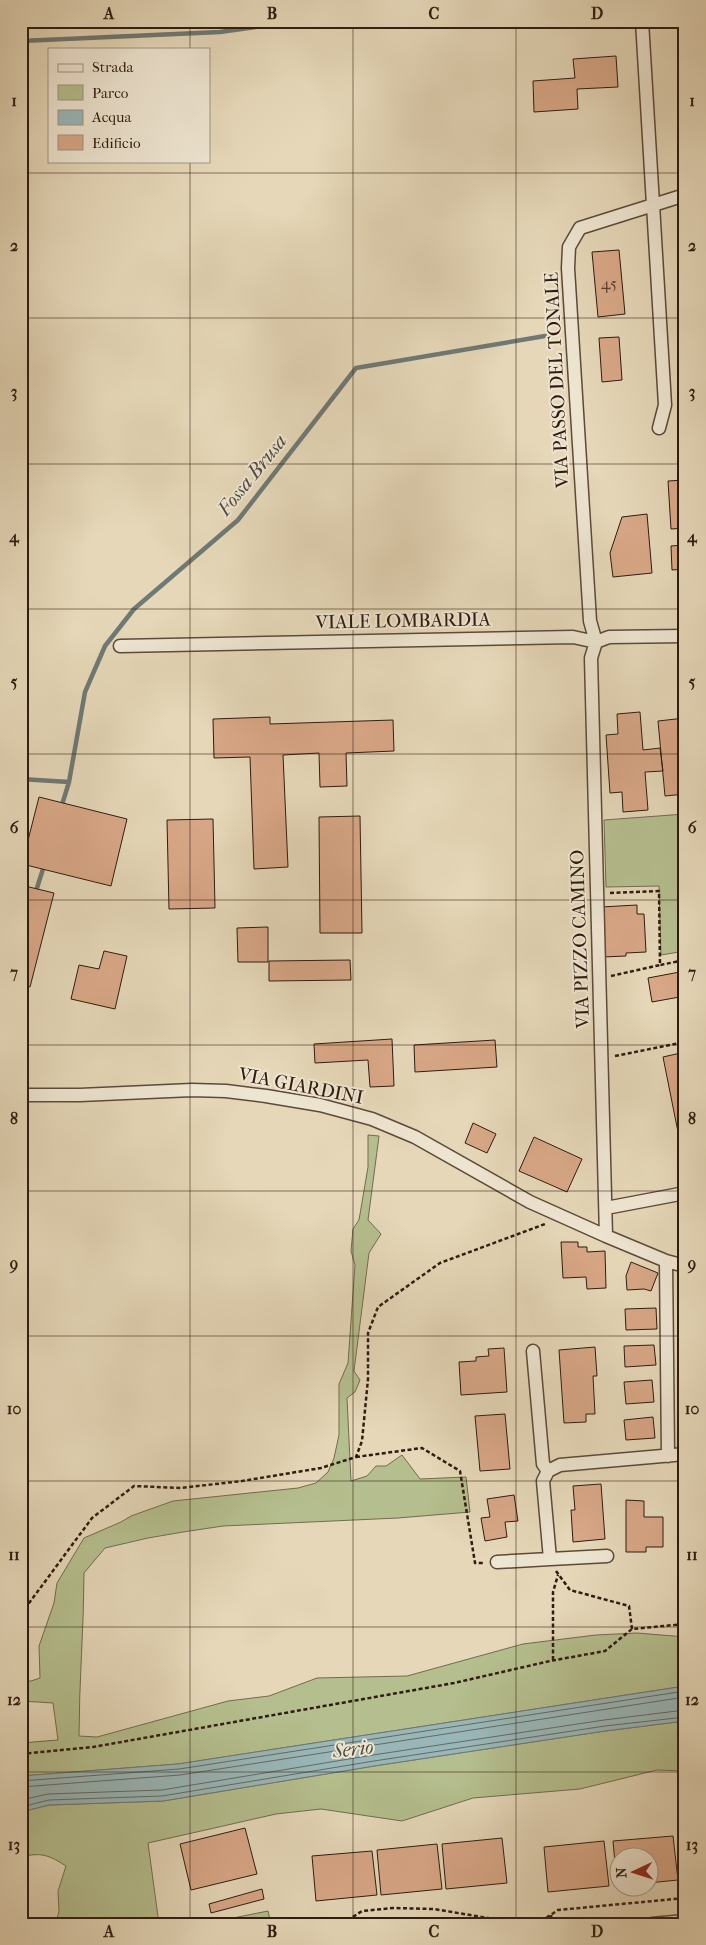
<svg xmlns="http://www.w3.org/2000/svg" width="706" height="1945" viewBox="0 0 706 1945" font-family="'IM FELL French Canon',serif">
	<style>
		.green { fill: #b5be8e; stroke: #726c4f }
		.water { fill: #99b7b9; stroke: #6f7975 }
		.lines { fill: none; stroke-linecap: round; stroke-linejoin: round }
		.shore { stroke: #646964; stroke-width: 1 }
		.stream { stroke: #6f7975; stroke-width: 4.5 }
		.building { fill: #d8a787; stroke: #301b10 }
		.minor-casing { stroke: #5d4a3a; stroke-width: 15 }
		.path { stroke: #301b10; stroke-width: 2.5; stroke-dasharray: 4 2.5; stroke-linecap: butt }
		.minor { stroke: #eee5d1; stroke-width: 12 }
		.grid { fill: none; stroke: #301b10; stroke-width: 1; stroke-opacity: 0.55 }
		.labels { text-anchor: middle; dominant-baseline: central; stroke-width: 4; stroke-linejoin: round; paint-order: stroke }
		.number-label { font-size: 16px; fill: #5a3e2e }
		.street-label { font-size: 19px; fill: #301b10; stroke: #eee5d1 }
		.water-label { font-size: 20px; font-style: italic; fill: #504a43; stroke: #eee5d1 }
		.neatline { fill: none; stroke: #301b10; stroke-width: 2 }
		.grid-label { font-size: 16px; text-anchor: middle; font-weight: bold; fill: #301b10 }
	</style>
	<rect width="100%" height="100%" fill="#e5d7b8"/>
	<filter id="stains"><feTurbulence type="fractalNoise" baseFrequency=".004" numOctaves="4"/><feColorMatrix values="0 0 0 0 .2 0 0 0 0 .09 0 0 0 0 .02 0 0 0 .5 -.17"/></filter>
	<radialGradient id="worn" r=".72"><stop offset=".6" stop-color="#630" stop-opacity="0"/><stop offset="1" stop-color="#630" stop-opacity=".3"/></radialGradient>
	<path class="green" d="M685,814V951L661,955L659,886L606,887L604,820Z
		M368,1135L379,1136L368,1220L381,1234L369,1253L354,1371L360,1380L355,1392L347,1398L351,1481L367,1476L376,1466H386L402,1455L420,1479L466,1477L470,1512L398,1518L223,1526L183,1532L148,1538L105,1548L84,1573C84,1627 79,1682 79,1736L97,1737L228,1701L269,1696L317,1678L407,1676L523,1644L596,1635L637,1633L685,1637V1686L178,1764L21,1776V1743L58,1740L53,1703L21,1701V1681H31L40,1678L39,1646L54,1603L57,1583L84,1538L121,1522L131,1516L173,1501L298,1488L316,1483L328,1472L334,1458L339,1435V1384L348,1363L355,1265L351,1251L353,1229L359,1220L368,1167Z
		M685,1721V1771L657,1770L580,1789L473,1798L402,1821L321,1809L276,1814L148,1843L159,1924H55L59,1912L58,1891L66,1866C49,1855 41,1852 21,1857V1812L49,1805L163,1801L374,1766L605,1731Z
		M268,1911L271,1924H203Z"/>
	<path class="water" d="M685,1686V1721L605,1731L374,1766L163,1801L49,1805L21,1812V1776L178,1764Z"/>
	<g class="lines">
		<path class="shore" d="M21,1781L179,1769L685,1691
			M21,1787L180,1775L685,1697
			M21,1800L48,1794L162,1790L373,1755L604,1720L685,1710
			M21,1807L49,1800L162,1796L374,1761L605,1726L685,1717"/>
		<path class="stream" d="M21,41L220,32L298,21
			M21,779L69,782
			M61,808L69,782L85,692L105,646L134,609L238,520L356,368L545,336
			M35,894L44,866"/>
	</g>
	<path class="building" d="M616,56L618,87L577,89L578,109L534,112L533,81L575,78L573,59Z
		M619,250L625,314L598,317L592,252Z
		M619,337L622,380L602,382L599,338Z
		M685,480V528L671,529L668,481Z
		M647,514L652,573L613,577L610,553L622,517Z
		M685,545V569L672,570L671,546Z
		M640,712L643,750L660,748L663,771L645,772L648,810L623,812L622,792L610,793L606,735L618,734L617,714Z
		M270,717V724L393,720L394,751L346,753L347,786L320,787L319,753L283,755L288,867L254,869L250,757L214,758L213,719Z
		M685,718V794L665,796L658,721Z
		M39,797L127,819L111,886L22,864Z
		M360,816L362,933H320L319,817Z
		M213,819L215,908L169,909L167,820Z
		M25,886L54,893L30,987L21,985V901Z
		M637,905V914H644L646,952L626,953V956L603,957L601,907Z
		M268,927V962H238L237,928Z
		M104,951L127,956L115,1009L71,999L79,965L99,969Z
		M350,960L351,980L269,981V961Z
		M685,971V996L652,1002L648,978Z
		M392,1039L394,1086L370,1087L368,1060L315,1063L314,1044Z
		M495,1040L497,1067L415,1072L414,1045Z
		M685,1052V1149L681,1147L663,1057Z
		M473,1123L496,1134L487,1153L465,1143Z
		M534,1137L582,1159L567,1192L519,1171Z
		M561,1242H578V1247H587V1252L605,1251L606,1288L587,1289L586,1277L563,1278Z
		M631,1262L658,1273L651,1291L644,1289L627,1290L626,1276Z
		M681,1287H685V1318H683Z
		M656,1308L657,1329L626,1330L625,1309Z
		M654,1345L656,1365L625,1367L624,1346Z
		M595,1347L597,1376H593L595,1414H586V1422L564,1423L559,1350Z
		M504,1348L507,1392L461,1395L459,1362L476,1361V1357L489,1356L488,1349Z
		M652,1380L654,1402L626,1404L624,1382Z
		M505,1414L510,1469L480,1471L475,1416Z
		M653,1417L655,1438L626,1440L624,1420Z
		M601,1484L605,1539L573,1542L571,1510H575L573,1486Z
		M514,1495L518,1521L505,1522L507,1537L485,1541L481,1518L490,1517L487,1499Z
		M626,1500L644,1501V1517H663V1547H646V1552H626Z
		M245,1828L257,1874L191,1890L180,1844Z
		M673,1836L678,1880L648,1883V1858H618V1886H617L613,1841Z
		M502,1838L507,1883L446,1889L442,1844Z
		M604,1841L609,1886L548,1892L544,1847Z
		M437,1844L442,1889L381,1895L377,1850Z
		M372,1851L377,1895L316,1901L312,1856Z
		M262,1889L264,1899L211,1913L209,1904Z"/>
	<g class="lines">
		<g class="minor-casing">
			<path id="minor" d="M642,21L665,405L659,428
				M120,646L573,637L596,642L609,637L685,636
				M21,1095H80L192,1090L226,1091L266,1096L320,1105L372,1119L415,1137L530,1202L606,1236L666,1261L685,1266
				M606,1208L685,1193
				M606,1236L591,658L596,642L590,621L568,268L569,247L580,228L685,195
				M666,1261L668,1456
				M533,1351L543,1464L548,1471
				M548,1471L543,1481L550,1559L607,1556
				M548,1471L560,1465L685,1454
				M497,1562L550,1559
				M652,1924L685,1921"/>
		</g>
		<path class="path" d="M610,893L659,891L660,965L685,960
			M611,976L660,965
			M615,1056L685,1042
			M356,1457L422,1448L460,1471L475,1563H485
			M556,1571L570,1590L629,1606L632,1629
			M21,1614L92,1518L134,1486L181,1488L242,1481L321,1468L356,1457L362,1441L368,1379V1333L378,1307L440,1263L545,1224
			M553,1660V1592L558,1575
			M21,1754L93,1747L454,1683L550,1661L605,1651L632,1629L685,1624
			M551,1915L552,1924
			M342,1924L362,1911L393,1908L434,1909L524,1924
			M535,1924L540,1922L558,1910L685,1898"/>
		<use href="#minor" class="minor"/>
	</g>
	<path class="grid" d="M190,21V49M353,21V1924M516,21V1924M190,161V1924M21,173H685M21,318H685M21,464H685M21,609H685M21,754H685M21,900H685M21,1045H685M21,1191H685M21,1336H685M21,1481H685M21,1627H685M21,1772H685"/>
	<g class="labels">
		<g class="number-label">
			<text x="609" y="283">45</text>
		</g>
		<g class="street-label">
			<text transform="translate(557 380) rotate(-93)">VIA PASSO DEL TONALE</text>
			<text transform="translate(403 621) rotate(-1)">VIALE LOMBARDIA</text>
			<text transform="translate(580 939) rotate(-92)">VIA PIZZO CAMINO</text>
			<text transform="translate(301 1086) rotate(11)">VIA GIARDINI</text>
		</g>
		<g class="water-label">
			<text transform="translate(252 475) rotate(-51)">Fossa Brusa</text>
			<text transform="translate(353 1749) rotate(-7)">Serio</text>
		</g>
	</g>
	<rect width="706" height="1945" fill="none" stroke="#e5d7b8" stroke-width="55"/>
	<rect x="48" y="48" width="162" height="115" fill="#eee5d1" stroke="#a29484"/>
	<rect x="58" y="64" width="25" height="8" fill="#eee5d1" stroke="#a29484"/>
	<text x="92" y="72" font-size="15" fill="#301b10">Strada</text>
	<rect x="58" y="85" width="25" height="15" fill="#b5be8e" stroke="#a29484"/>
	<text x="92" y="98" font-size="15" fill="#301b10">Parco</text>
	<rect x="58" y="110" width="25" height="15" fill="#99b7b9" stroke="#a29484"/>
	<text x="92" y="122" font-size="15" fill="#301b10">Acqua</text>
	<rect x="58" y="135" width="25" height="15" fill="#d8a787" stroke="#a29484"/>
	<text x="92" y="148" font-size="15" fill="#301b10">Edificio</text>
	<g transform="translate(634 1872) rotate(266)"><circle r="24" fill="#eee5d1" stroke="#a29484"/>
	<path d="M0-4L9 19L0 12L-9 19Z" fill="#8f2418"/>
	<text y="-8" font-size="14" font-weight="bold" text-anchor="middle" fill="#301b10">N</text>
	</g>
	<rect x="28" y="28" width="650" height="1890" class="neatline"/>
	<g class="grid-label">
		<text x="109" y="19">A</text>
		<text x="272" y="19">B</text>
		<text x="434" y="19">C</text>
		<text x="597" y="19">D</text>
		<text x="14" y="106">1</text>
		<text x="692" y="106">1</text>
		<text x="14" y="251">2</text>
		<text x="692" y="251">2</text>
		<text x="14" y="397">3</text>
		<text x="692" y="397">3</text>
		<text x="14" y="542">4</text>
		<text x="692" y="542">4</text>
		<text x="14" y="687">5</text>
		<text x="692" y="687">5</text>
		<text x="14" y="833">6</text>
		<text x="692" y="833">6</text>
		<text x="14" y="978">7</text>
		<text x="692" y="978">7</text>
		<text x="14" y="1124">8</text>
		<text x="692" y="1124">8</text>
		<text x="14" y="1269">9</text>
		<text x="692" y="1269">9</text>
		<text x="14" y="1414">10</text>
		<text x="692" y="1414">10</text>
		<text x="14" y="1560">11</text>
		<text x="692" y="1560">11</text>
		<text x="14" y="1705">12</text>
		<text x="692" y="1705">12</text>
		<text x="14" y="1850">13</text>
		<text x="692" y="1850">13</text>
		<text x="109" y="1937">A</text>
		<text x="272" y="1937">B</text>
		<text x="434" y="1937">C</text>
		<text x="597" y="1937">D</text>
	</g>
	<rect width="100%" height="100%" filter="url(#stains)"/>
	<rect width="100%" height="100%" fill="url(#worn)"/>
</svg>
